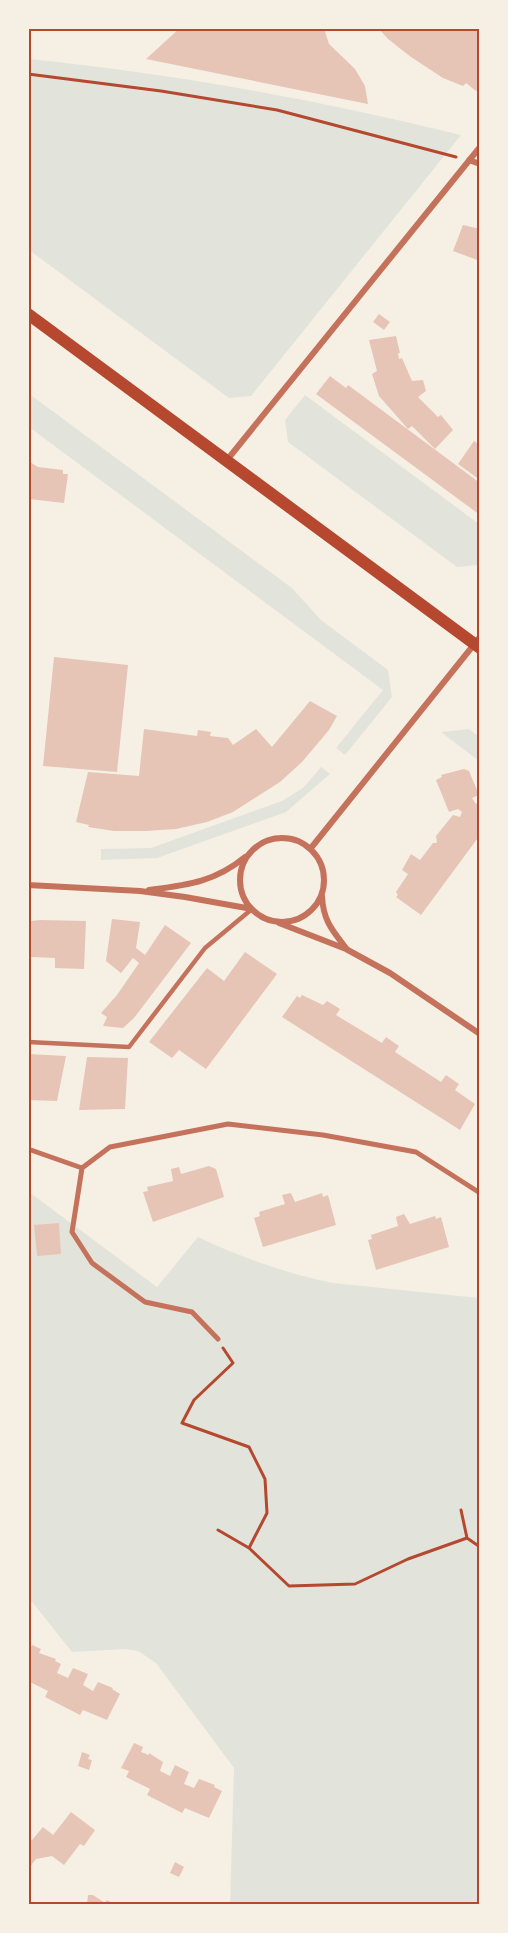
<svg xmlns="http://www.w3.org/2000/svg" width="508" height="1933" viewBox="0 0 508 1933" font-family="Helvetica,sans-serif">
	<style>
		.green { fill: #e2e4dc }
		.building { fill: #e6c5b7 }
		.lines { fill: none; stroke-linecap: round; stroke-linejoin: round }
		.path { stroke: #b5482f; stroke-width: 3 }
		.service { stroke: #c5725c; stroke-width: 4.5 }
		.pedestrian { stroke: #c5725c; stroke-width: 5 }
		.minor { stroke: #c5725c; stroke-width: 6 }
		.secondary { stroke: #b5482f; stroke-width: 12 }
		.neatline { fill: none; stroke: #b5482f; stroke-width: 2 }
	</style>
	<rect width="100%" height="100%" fill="#f6efe4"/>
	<path class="green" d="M29,59C175,74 319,100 461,135L251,396L229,398L29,250Z
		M28,393L292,588L321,620L388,670L392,697L345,755L336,748L383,690L29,427Z
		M305,395L479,524V565L457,567L288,442L285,420Z
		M469,729L479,737V761L441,732Z
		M321,767L330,774L286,812L157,858L101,860V849L151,848L282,801L303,788Z
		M29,1192L157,1287L198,1237C242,1258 285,1273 333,1283L479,1298V1904H230L234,1768L156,1663L138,1651L126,1649L72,1652L29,1598Z"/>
	<path class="building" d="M180,28H324L329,44L355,69L365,86L368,104L146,59Z
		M378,28H480V87L476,91L466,83L463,86L443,78L411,57L388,39Z
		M463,225L480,229V261L453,251Z
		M379,314L390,322L384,330L373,322Z
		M396,336L400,353H398L399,359L402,358L412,381L423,380L426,391L418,397L438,417L441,415L453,430L435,449L412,426L408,429L379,396L372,374L377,371L369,340Z
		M330,376L346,388L348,385L480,483V515L316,394Z
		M474,441L480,445V480L458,464Z
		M28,461L38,467L63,470V474H68L64,503L29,499Z
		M54,657L128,665L117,772L43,766Z
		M310,701L337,716L329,730L302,762L280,782L233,812L207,822L176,829L146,831H114L88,827L89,825L76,822L88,772L139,776L144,729L197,736L198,730L211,732L210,736L228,738L233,745L256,729L272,747Z
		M464,769L469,771L479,795L472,798L476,804L480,800V825L477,828L480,830V835L421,915L396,897L398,895L396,892L408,874L402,870L411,854L420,860L433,843H437L436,836L453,815L460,817L462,812L458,809L449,812L436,780L442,777L441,775Z
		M112,919L140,922L136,948L145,955L165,925L191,943L134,1018L123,1028L103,1026L107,1017L101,1013L117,995L139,963L133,958L121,973L106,961Z
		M40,920L86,921L84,969L55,968V958L31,957V921Z
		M245,952L277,974L206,1069L179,1050L172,1058L149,1042L207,968L224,981Z
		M302,995L323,1005L327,1001L340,1009L336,1015L382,1043L386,1037L399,1046L395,1052L441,1082L446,1075L459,1084L455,1090L475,1104L460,1130L282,1017L297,996L300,998Z
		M28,1054L66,1056L57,1101L28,1100Z
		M87,1057L128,1058L125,1109L79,1110Z
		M209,1166L216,1169L224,1197L153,1222L143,1192L148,1191L147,1187L173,1181L171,1169L179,1167L181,1174Z
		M291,1193L295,1202L322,1193L323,1197L328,1195L336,1225L263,1247L254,1218L260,1216L259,1212L285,1204L282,1195Z
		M404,1214L410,1224L435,1216L436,1219L441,1217L449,1247L376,1270L368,1240L372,1239L371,1235L398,1226L396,1217Z
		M59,1223L61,1254L37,1256L34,1225Z
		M32,1645L41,1649L39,1653L56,1659L55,1661L61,1664L57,1673L68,1678L73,1668L88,1674L83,1685L93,1691L98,1682L113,1688L112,1689L120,1694L107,1720L83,1710L80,1715L45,1697L48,1691L28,1681V1653Z
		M134,1743L143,1747L141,1752L149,1755V1753L163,1762L160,1771L170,1776L175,1765L189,1772L184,1784L194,1788L199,1779L215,1785L214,1787L222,1791L209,1818L185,1808L182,1813L147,1795L150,1789L126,1777L129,1771L121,1768Z
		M82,1752L90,1755L88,1759L92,1760L89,1770L78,1766Z
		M71,1812L95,1830L84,1846L80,1844L64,1865L52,1856L36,1859L28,1869V1838L32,1840L43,1827L53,1835Z
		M175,1862L184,1867L179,1877L170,1873Z
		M88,1895H93L105,1903L107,1900L114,1904H87Z"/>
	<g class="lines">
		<path class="path" d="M28,74L161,91L277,110L456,157
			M223,1348L233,1363L194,1400L182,1423L249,1447L265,1479L267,1513L249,1548L289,1586L355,1584L408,1559L467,1538L480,1547
			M461,1510L467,1538
			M218,1530L249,1548"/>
		<path class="service" d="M28,1042L129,1047L205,948L252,909"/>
		<path class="pedestrian" d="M28,1149L82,1168
			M218,1339L192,1312L145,1302L92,1263L72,1232L82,1168L110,1147L228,1124L323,1135L416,1152L480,1193"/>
		<path class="minor" d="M469,160L480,164
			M227,460L480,147
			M240 880a42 42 0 1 1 84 0a42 42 0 1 1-84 0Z
			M311,848L480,637
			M28,885L140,891L185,897L252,909
			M149,890C187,885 215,882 245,857
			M322,896C323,920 332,930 346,948
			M279,923L346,949L390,973L480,1034"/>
		<path class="secondary" d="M28,314L480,648"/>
	</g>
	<rect width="508" height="1933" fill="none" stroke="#f6efe4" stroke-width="60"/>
	<rect x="30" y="30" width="448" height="1873" class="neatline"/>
</svg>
